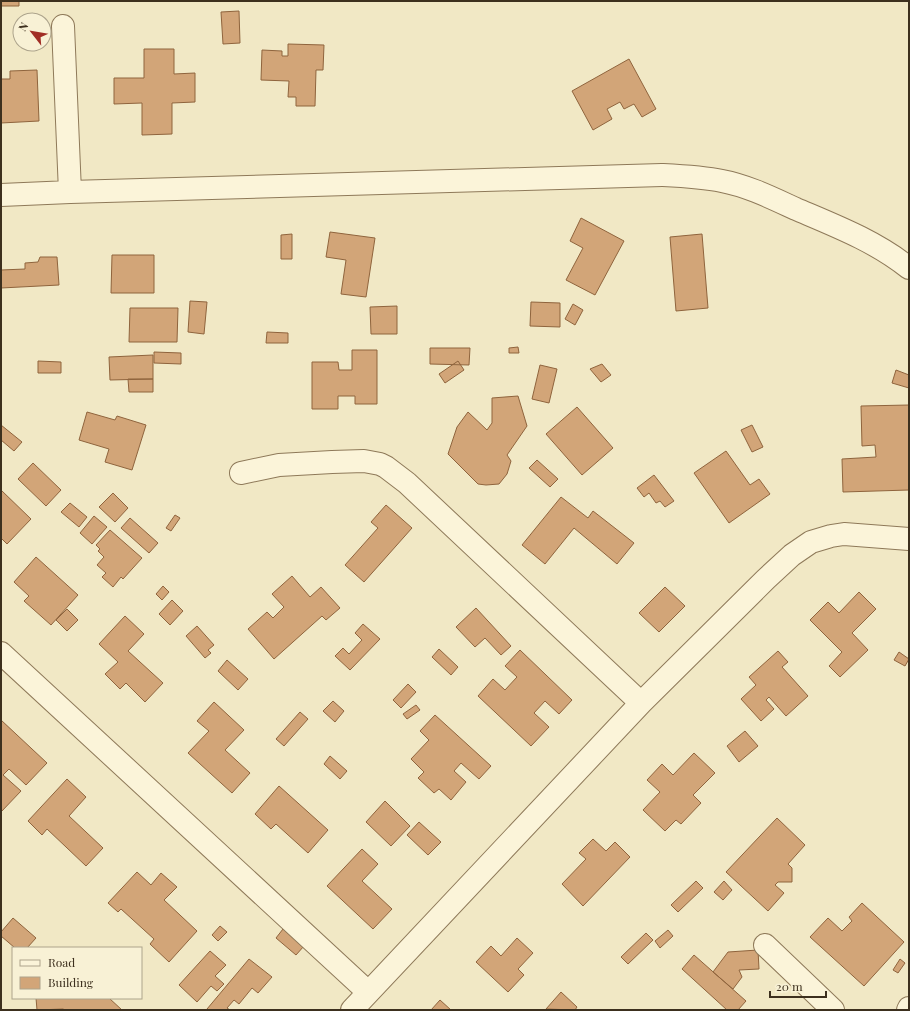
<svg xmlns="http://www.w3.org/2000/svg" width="910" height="1011" viewBox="0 0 910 1011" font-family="'Playfair Display',serif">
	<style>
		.building { fill: #d2a578; stroke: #8f643d }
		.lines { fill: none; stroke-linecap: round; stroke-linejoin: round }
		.minor-casing { stroke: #8e7959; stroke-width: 24 }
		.minor { stroke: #fbf4d9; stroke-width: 22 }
	</style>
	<rect width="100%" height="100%" fill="#f1e8c5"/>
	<path class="building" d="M1,1H19V6H1Z
		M239,11L240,43L223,44L221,12Z
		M288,44L324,45L323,70H316L315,106H296V97H288L289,81L261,80L262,50L282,51V56H288Z
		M144,49H174V74L195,73V102L172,103V134L142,135V103L114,104V78H144Z
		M629,59L656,109L642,117L634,104L624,109L620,102L607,109L612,119L593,130L572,91Z
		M37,70L39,121L1,123V79H10V71Z
		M581,218L624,241L595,295L566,280L583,248L570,241Z
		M330,232L375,238L366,297L341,294L346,260L326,257Z
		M292,234V259H281V235Z
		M702,234L708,308L676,311L670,237Z
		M112,255H154V293H111Z
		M40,257H57L59,285L1,288V270L25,269V263L38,262Z
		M190,301L207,302L204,334L188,332Z
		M531,302L560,303V327L530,326Z
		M573,304L583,310L575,325L565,319Z
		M397,306V334H371L370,307Z
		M130,308H178L177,342H129Z
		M267,332L288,333V343H266Z
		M518,347L519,353H509V348Z
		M430,348H470L469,365L430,364Z
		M352,350H377V404H355V396H338V409H312V362H338L339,370H352Z
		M154,352L181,353V364L154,363Z
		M153,355V379L110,380L109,357Z
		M38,361L61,362V373H38Z
		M458,361L464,370L445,383L439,374Z
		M602,364L611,375L601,382L590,369Z
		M540,365L557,369L549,403L532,399Z
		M896,370L909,375V388L892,383Z
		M128,379H153V392H129Z
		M518,396L527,426L507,455L511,461L507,474L499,484L486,485L478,484L448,454L457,427L468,412L487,430L492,423V398Z
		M909,405V490L843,492L842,459L876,457L875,445L862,446L861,406Z
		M577,407L613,448L582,475L546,434Z
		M87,412L115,420L117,416L146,425L132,470L105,462L109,449L79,440Z
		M1,425L22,442L14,451L1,440Z
		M752,425L763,447L752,452L741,430Z
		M726,451L750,485L759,479L770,494L729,523L694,473Z
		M537,460L558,479L550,487L529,468Z
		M33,463L61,490L46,506L18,479Z
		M654,475L674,501L665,507L660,501L656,503L649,493L644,497L637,488Z
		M1,490L31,519L7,544L1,538Z
		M113,493L128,508L115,522L99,507Z
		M561,497L588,518L593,511L634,543L617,564L574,528L545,564L522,545Z
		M70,503L87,517L79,527L61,512Z
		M386,505L412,528L364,582L345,565L378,528L371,522Z
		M175,515L180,518L171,531L166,528Z
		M94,516L107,527L92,544L80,533Z
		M130,518L158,543L149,553L121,528Z
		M110,530L142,558L123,579L121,577L113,587L102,577L106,573L97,565L104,557L98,551L100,549L96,545Z
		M36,557L78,595L51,625L24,601L29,596L14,582Z
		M292,576L310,597L321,587L340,608L326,620L322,616L274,659L248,629L267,612L273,618L284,607L272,594Z
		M163,586L169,592L162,600L156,594Z
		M665,587L685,606L659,632L639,613Z
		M859,592L876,609L852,633L868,650L840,677L829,666L842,652L810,620L828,602L839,613Z
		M172,600L183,611L170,625L159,614Z
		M476,608L511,646L501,655L485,638L475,647L456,627Z
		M67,609L78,620L67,631L56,620Z
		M125,616L144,634L128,651L163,683L145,702L126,683L120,689L105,674L118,662L99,644Z
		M363,624L380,639L350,670L335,656L343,648L349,654L362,640L355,633Z
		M197,626L214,645L208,650L211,653L205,658L186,636Z
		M439,649L458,667L451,675L432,657Z
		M520,650L572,700L559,714L545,701L534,713L549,727L531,746L478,696L493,679L505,690L517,677L505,666Z
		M778,651L788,662L782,667L808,696L786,716L769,697L766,700L774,709L761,721L741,699L756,685L749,677Z
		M899,652L909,659L905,666L894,660Z
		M227,660L248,679L238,690L218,671Z
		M408,684L416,692L401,708L393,700Z
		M333,701L344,711L335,722L323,711Z
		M214,702L244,730L225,750L250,773L232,793L188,753L209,731L197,721Z
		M416,705L420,710L407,719L403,714Z
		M300,712L308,719L284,746L276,739Z
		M435,715L491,766L479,779L461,763L454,771L466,782L451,800L439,789L434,793L418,778L424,772L411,759L429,740L420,731Z
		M1,720L47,763L26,785L9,769L3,775L21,791L1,812Z
		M745,731L758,746L739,762L727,746Z
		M694,753L715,773L693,795L701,803L681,824L676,820L665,831L643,810L660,792L647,780L662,764L673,775Z
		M330,756L347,771L340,779L324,764Z
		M67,779L86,797L69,816L103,848L86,866L47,829L42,835L28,821Z
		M279,786L328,830L308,853L276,824L271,829L255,814Z
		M385,801L410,826L391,846L366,822Z
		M777,818L805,845L788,864L792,868V882H778L775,885L784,893L768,911L726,872Z
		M419,822L441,842L428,855L407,835Z
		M593,839L606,851L615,842L630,857L583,906L562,884L586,859L579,853Z
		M362,849L378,864L362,881L392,909L373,929L327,886Z
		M137,872L151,885L161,873L177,887L164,900L197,931L169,962L150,944L154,939L121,909L118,912L108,903Z
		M696,881L703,888L678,912L671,905Z
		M724,881L732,890L723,900L714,892Z
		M862,903L904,942L864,986L810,937L828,918L842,931L852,921L849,917Z
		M13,918L36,938L27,948H15L1,936V932Z
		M220,926L227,932L218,941L212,935Z
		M283,929L304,946L296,955L276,938Z
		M668,930L673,936L660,948L655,941Z
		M646,933L653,940L628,964L621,957Z
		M517,938L533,953L518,969L524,975L508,992L476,962L491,946L501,956Z
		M758,950L759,969L739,970L742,977L733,989L713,972L728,952Z
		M210,951L226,965L215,976L224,984L217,991L211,986L197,1002L179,985Z
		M694,955L746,1001L738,1010H727L682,969Z
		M249,959L272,977L258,993L252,988L239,1004L234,1000L227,1008L230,1010H209L207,1009Z
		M900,959L905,963L898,973L893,970Z
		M561,992L577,1007L575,1010L546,1009Z
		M36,998H109L122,1010H65L63,1009L37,1010Z
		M440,1000L451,1010H431Z"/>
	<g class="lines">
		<g class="minor-casing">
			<path id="minor" d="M63,26L70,192
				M1,195L70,192L662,175C682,176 703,177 722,181C748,186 772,198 796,209C836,226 875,241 909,268
				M241,473L279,465L332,462L364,461L380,464L386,467L407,483L641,703
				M1,653L368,992
				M765,945L833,1010
				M352,1010L641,703L766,579L792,555L811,542L831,536L844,534L909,539
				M908,1010L909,1008"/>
		</g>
		<use href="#minor" class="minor"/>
	</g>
	<rect width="910" height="1011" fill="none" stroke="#3d301e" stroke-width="4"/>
	<rect x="12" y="947" width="130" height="52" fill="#f8f1d5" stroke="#ada48c"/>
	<rect x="20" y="960" width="20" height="6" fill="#fbf4d9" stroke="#ada48c"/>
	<text x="48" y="967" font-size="12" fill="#3d301e">Road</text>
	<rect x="20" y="977" width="20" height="12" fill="#d2a578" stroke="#ada48c"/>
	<text x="48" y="987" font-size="12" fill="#3d301e">Building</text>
	<g transform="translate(32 32) rotate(301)"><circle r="19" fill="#f8f1d5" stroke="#ada48c"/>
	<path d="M0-3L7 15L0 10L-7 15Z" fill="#a12e25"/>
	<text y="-6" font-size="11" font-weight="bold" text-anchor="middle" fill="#3d301e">N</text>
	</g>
	<path d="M770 991v6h56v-6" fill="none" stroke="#3d301e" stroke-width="2"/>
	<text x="776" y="991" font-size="12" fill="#3d301e" stroke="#f8f1d5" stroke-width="3" paint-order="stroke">20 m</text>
</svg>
